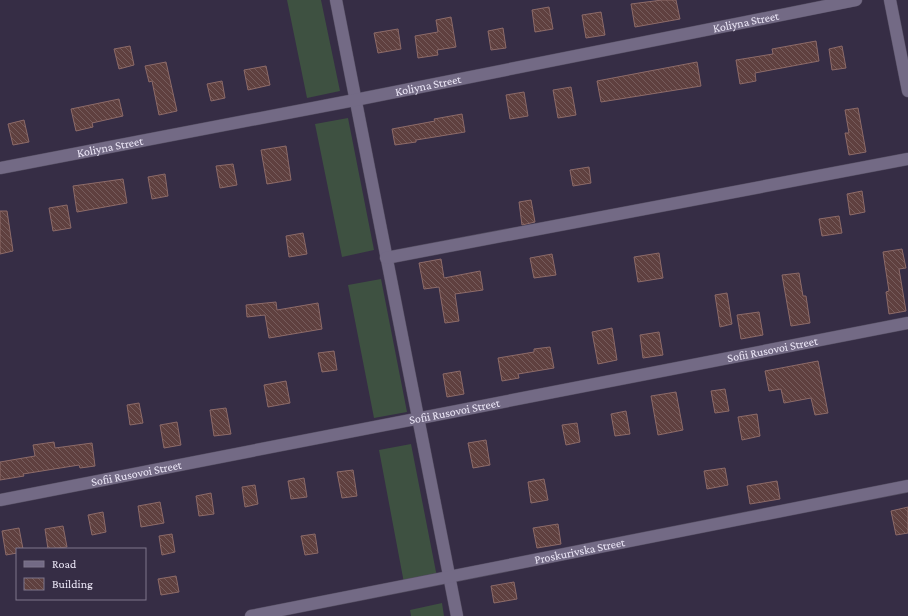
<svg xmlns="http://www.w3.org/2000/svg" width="908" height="616" viewBox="0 0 908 616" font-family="'Crimson Pro',serif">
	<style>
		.grass { fill: #3e5141 }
		.building { fill: url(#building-back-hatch); stroke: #8d6b69 }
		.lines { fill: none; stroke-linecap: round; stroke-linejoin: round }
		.street-casing { stroke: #534c60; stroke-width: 13 }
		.street { stroke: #736a85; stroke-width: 12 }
		.labels { text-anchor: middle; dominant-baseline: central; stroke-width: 3.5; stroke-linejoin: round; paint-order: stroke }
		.street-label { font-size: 12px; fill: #ece7f7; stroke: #362d45 }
	</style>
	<defs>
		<pattern id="building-back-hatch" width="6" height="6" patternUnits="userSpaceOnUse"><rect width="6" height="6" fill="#5f403f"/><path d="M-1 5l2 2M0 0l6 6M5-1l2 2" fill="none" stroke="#765c5c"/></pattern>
	</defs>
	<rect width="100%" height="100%" fill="#362d45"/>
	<path class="grass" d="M287,0H321L340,91L307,98Z
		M348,118L374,250L342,257L315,124Z
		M381,279L407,412L374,418L348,285Z
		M411,444L437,577L404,583L379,450Z
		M442,603L444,616H411L410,610Z"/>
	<path class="building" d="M662,0H676L680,19L635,27L631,4Z
		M549,7L553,29L535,32L532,10Z
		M601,12L605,35L586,38L582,15Z
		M451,17L456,47L437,50L438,55L418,58L415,36L438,32L436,20Z
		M503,28L506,48L491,50L488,31Z
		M398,29L401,49L378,53L374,33Z
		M816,41L819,61L755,73L756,81L740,84L736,60L773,54L772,49Z
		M130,46L134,65L119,69L114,49Z
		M842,46L846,68L832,70L829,49Z
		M166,62L177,111L159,115L152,81L149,82L145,66Z
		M697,62L701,86L601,102L597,81Z
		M266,66L270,85L248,90L244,70Z
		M222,81L225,98L211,101L207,84Z
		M571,87L576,115L558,118L553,90Z
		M524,92L528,116L510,119L506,95Z
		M119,99L123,116L92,123L93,127L76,131L71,109Z
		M858,108L866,152L849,155L845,133H849L845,110Z
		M462,114L465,132L416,140V142L395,145L392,129L435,121L434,119Z
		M24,120L29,142L13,145L8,124Z
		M286,146L291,180L267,184L261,150Z
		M233,164L237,185L220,188L216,166Z
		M589,167L591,183L573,186L570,170Z
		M165,174L168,196L152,199L148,177Z
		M123,179L127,203L77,212L73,186Z
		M862,191L865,212L850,215L847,194Z
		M531,200L535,222L522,225L519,202Z
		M67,205L71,228L53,231L49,208Z
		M0,211H7L13,251L0,254Z
		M839,216L842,233L822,236L819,219Z
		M303,233L307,254L289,257L286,236Z
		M902,249L906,268L899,269L906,311L889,314L886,292L889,291L883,252Z
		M659,253L663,278L638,282L634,257Z
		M552,254L556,275L534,278L530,258Z
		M441,259L444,278L480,271L483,290L455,294L459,321L445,323L439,287L424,289L419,263Z
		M799,273L803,296H806L810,323L791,326L782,275Z
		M727,293L732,324L720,327L715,295Z
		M276,302L277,310L318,303L322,329L269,338L265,315L247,317L246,305Z
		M759,312L763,335L741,339L737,315Z
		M612,328L617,360L598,364L592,332Z
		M659,332L663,355L643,358L640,335Z
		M550,347L554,368L518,374L519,378L502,381L498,358L534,352V349Z
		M334,351L337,370L322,372L318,353Z
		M818,361L828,413L815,415L811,398L784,403L781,389L769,391L765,371Z
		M460,371L464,394L447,397L443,374Z
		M286,381L290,403L268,407L264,385Z
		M725,389L729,411L715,413L711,391Z
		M676,392L683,430L658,435L651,396Z
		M139,403L143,423L130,425L127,405Z
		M226,408L231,434L214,436L210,410Z
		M626,411L630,434L615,436L611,414Z
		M757,414L760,436L742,440L738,417Z
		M177,422L181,445L164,448L160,425Z
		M577,423L580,442L566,445L562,425Z
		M486,440L490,465L473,468L468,443Z
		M54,442L55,448L92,443L95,466L80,468L79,465L23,474L24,476L0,480V462L35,456L33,445Z
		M725,468L728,485L707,489L704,471Z
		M353,470L357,496L342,498L337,472Z
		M304,478L307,497L291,499L288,481Z
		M544,479L548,500L531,503L528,482Z
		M777,481L780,499L750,504L747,486Z
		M255,485L258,504L245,507L242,487Z
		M211,493L214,514L199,516L196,496Z
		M160,502L164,523L141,527L138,506Z
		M908,507V533L896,535L891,511Z
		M103,512L106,532L92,535L88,515Z
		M558,524L561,544L537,548L533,528Z
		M63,526L67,547L48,549L45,529Z
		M19,528L23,549H17V553L6,555L2,531Z
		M172,534L175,552L162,555L159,536Z
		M315,534L318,553L305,555L301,536Z
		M176,576L179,592L161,595L158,579Z
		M514,582L517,599L494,603L491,586Z"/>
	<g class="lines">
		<g class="street-casing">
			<g id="street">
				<path d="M336,0L457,616"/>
				<path d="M890,0L908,91"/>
				<path id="s1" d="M0,168L355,100L856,0"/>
				<path d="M386,258L908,159"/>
				<path id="s2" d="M0,500L908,323"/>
				<path id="s3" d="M251,616L908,486"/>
			</g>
		</g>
		<use href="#street" class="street"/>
	</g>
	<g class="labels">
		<g class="street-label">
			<text stroke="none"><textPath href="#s1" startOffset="760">Koliyna Street</textPath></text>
			<text stroke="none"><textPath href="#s1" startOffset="436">Koliyna Street</textPath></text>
			<text stroke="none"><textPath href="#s1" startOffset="112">Koliyna Street</textPath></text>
			<text stroke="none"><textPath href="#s2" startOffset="787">Sofii Rusovoi Street</textPath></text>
			<text stroke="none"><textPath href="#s2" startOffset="463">Sofii Rusovoi Street</textPath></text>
			<text stroke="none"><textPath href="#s2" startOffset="139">Sofii Rusovoi Street</textPath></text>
			<text stroke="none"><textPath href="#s3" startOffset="335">Proskurivska Street</textPath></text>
		</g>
	</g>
	<rect x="16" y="548" width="130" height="52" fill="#362d45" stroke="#7f778c"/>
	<rect x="24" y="561" width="20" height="6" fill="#736a85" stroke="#7f778c"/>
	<text x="52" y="568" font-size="12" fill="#ece7f7">Road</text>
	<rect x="24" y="578" width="20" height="12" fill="url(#building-back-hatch)" stroke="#7f778c"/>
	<text x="52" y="588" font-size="12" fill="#ece7f7">Building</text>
</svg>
